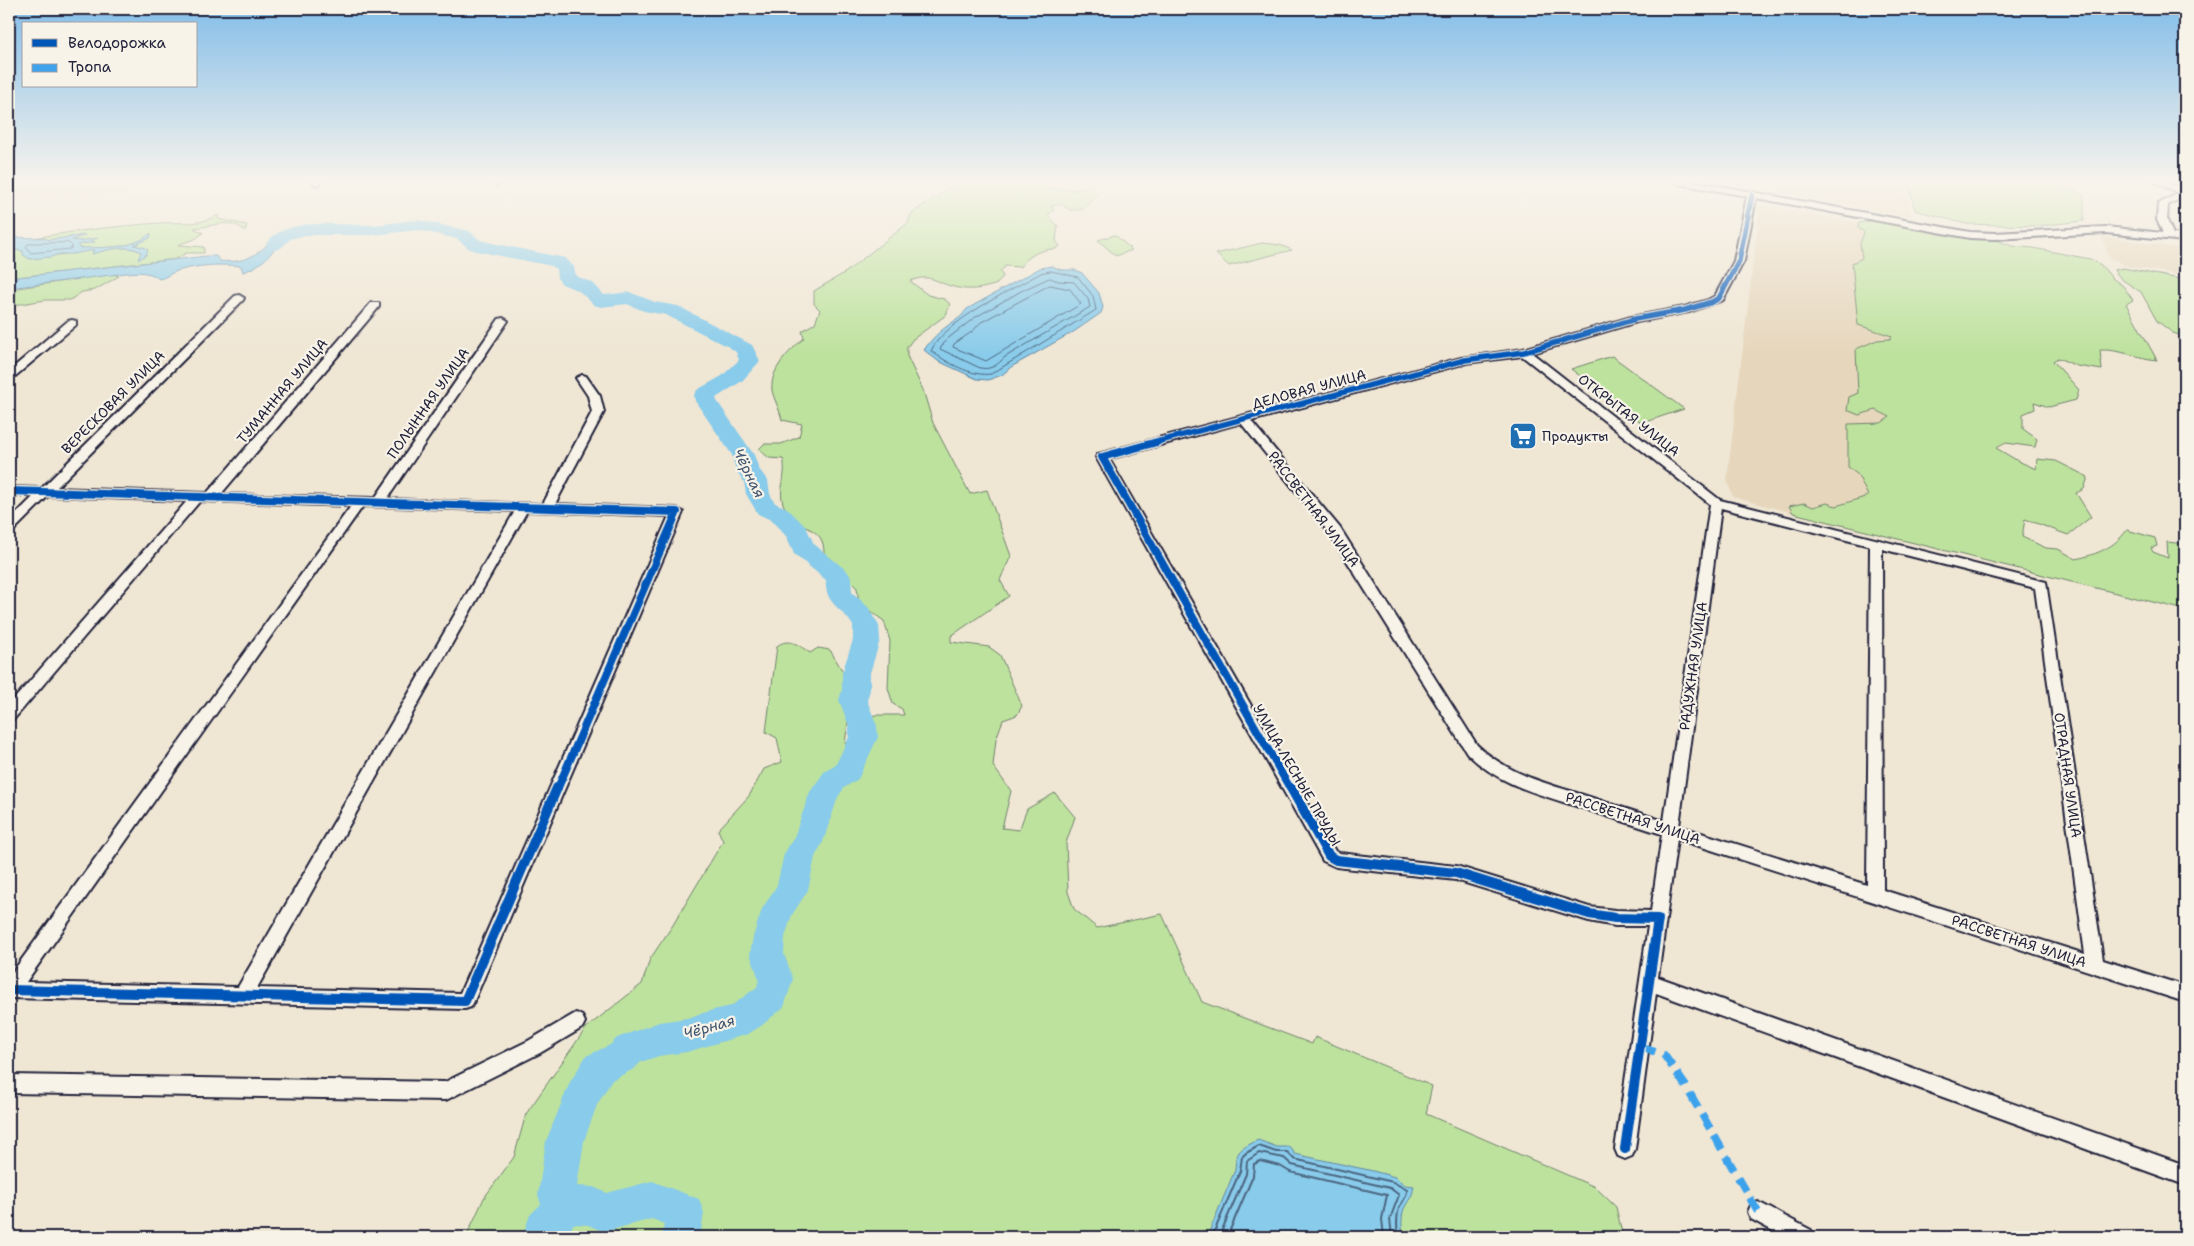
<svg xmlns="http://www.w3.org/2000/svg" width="2194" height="1246" viewBox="0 0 2194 1246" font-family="'Shantell Sans',sans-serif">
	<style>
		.built { fill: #e6d6bc }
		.green { fill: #bde29d; stroke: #70826c }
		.water { fill: #89cbea; stroke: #6087a4 }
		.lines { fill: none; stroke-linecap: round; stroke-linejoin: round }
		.shore-far1 { stroke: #4b6681; stroke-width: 1 }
		.shore { stroke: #4b6681; stroke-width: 2 }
		.river { fill: #89cbea; fill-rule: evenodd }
		.minor-casing { stroke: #22223b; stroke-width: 4 }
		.minor { fill: #f7f3e8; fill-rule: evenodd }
		.quiet { stroke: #3ea2ec; stroke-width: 8; stroke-dasharray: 16 8; stroke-linecap: butt }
		.cycleway-far2-casing { stroke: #f7f3e8; stroke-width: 8 }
		.cycleway-far1-casing { stroke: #f7f3e8; stroke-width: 11 }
		.cycleway-casing { stroke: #f7f3e8; stroke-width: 13 }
		.cycleway-far2 { stroke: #0057b8; stroke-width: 5.5 }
		.cycleway-far1 { stroke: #0057b8; stroke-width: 8 }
		.cycleway { stroke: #0057b8; stroke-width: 10 }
		.labels { text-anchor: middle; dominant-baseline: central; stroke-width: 4.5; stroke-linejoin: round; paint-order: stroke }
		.street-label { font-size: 14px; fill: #22223b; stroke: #f7f3e8 }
		.poi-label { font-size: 14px; fill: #22223b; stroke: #f7f3e8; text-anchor: start }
		.water-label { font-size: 15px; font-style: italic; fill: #415570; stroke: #f7f3e8 }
	</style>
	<rect width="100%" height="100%" fill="#efe6d4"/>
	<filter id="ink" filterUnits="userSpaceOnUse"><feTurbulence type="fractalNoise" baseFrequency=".02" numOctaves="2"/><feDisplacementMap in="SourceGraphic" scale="10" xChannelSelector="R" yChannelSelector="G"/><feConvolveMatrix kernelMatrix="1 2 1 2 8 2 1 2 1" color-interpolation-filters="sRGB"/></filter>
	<g filter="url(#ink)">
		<path class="built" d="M9,181H132L124,196L9,202Z
			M1778,181H1903L1913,217L1778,192Z
			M1760,205L1859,223L1858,228L1864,232L1860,244L1862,259L1893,336L1890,339L1877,340L1856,349L1859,415L1876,410L1890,417L1881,423L1858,475L1869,496L1836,506L1827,503L1813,507H1790L1793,513L1733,497L1727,480Z
			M2101,236L2185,249V276L2126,266L2109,257Z"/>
		<path class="green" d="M959,181H1029L1048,187L1074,190L1082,187H1091L1096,196L1082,210H1070L1061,204L1051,206L1054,210L1047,215L1058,226L1056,241L1060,246L1056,249C1040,249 1029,255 1020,267L1005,266L1000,272L1003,276L997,284C983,289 968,291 954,287C934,282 932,273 910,281L928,295L944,299L950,304L946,315L913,339L907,347V356L923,390L933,423L970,494L987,490L1011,556L1000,580L1009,596L951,636V642L989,647L1000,655L1022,706L1017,715L1003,720L996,739L993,766L1011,791L1002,828L1019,830L1027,809L1055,793L1075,817L1066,843L1068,892L1074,909L1097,928L1162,914L1202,1002L1312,1044L1315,1037L1432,1086L1426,1114L1595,1187L1616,1207L1623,1237H466L484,1198L514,1157L526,1114L586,1028L642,984L650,959L673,925L723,841L718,830L749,796L764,769L782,762L777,738L766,732L777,646C789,637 799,645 810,653L818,648L830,650L845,675L848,691L845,706L848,722L845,743L858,753L869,752L873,735L870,719L874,715H904L902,709L893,704L888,688L890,641L884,621L859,603L857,588L824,555C825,523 799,534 785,508C776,492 788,476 783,459L769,458L759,449L764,444H781L799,437L802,424L782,420C780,410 773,397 772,390C770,368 790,351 804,338L802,331L815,323L820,310L814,304V291L846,272L908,223L911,214Z
			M1908,181H2050L2084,195V221L2038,226L1966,224L1915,210Z
			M218,215V219L247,225L245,231C231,217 211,227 194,228L203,233L195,239L178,245L204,247V253H186L176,259L9,278L14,256L9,254L17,250L24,251L30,259L94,250L93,253C106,250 128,244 141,252L139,259L146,248L134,245L150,238L151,234C130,250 104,247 80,248L77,244L93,242L90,241L94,239L81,241L71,240L80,236L49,240L44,238H33C75,231 117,226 159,223C181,221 196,227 218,215Z
			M1874,220L1999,241L2012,246L2033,248L2090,259L2101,265L2112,278L2123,286L2133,300L2126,304L2157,360C2137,358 2119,349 2100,350L2102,370L2077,366L2058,358L2053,361L2079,390L2076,400L2049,407L2034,402L2035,409L2023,414V429L2037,439L2035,447L2006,443L1996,448L2018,461L2036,469L2037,459L2056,461L2088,477L2084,489L2076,493L2091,517L2068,535L2025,519L2022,537L2046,548L2058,549L2076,559C2097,554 2114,548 2127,530L2155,538L2157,546L2151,548L2153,552L2168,558L2167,542L2185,544V610L1793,513L1789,506L1804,503L1813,507L1827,503L1836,506L1868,496L1858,475L1848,467V424L1881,423L1890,417L1876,410L1859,415L1847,410L1849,397L1858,393L1856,349L1877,340L1890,339L1892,336L1858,325L1852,263L1862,258L1860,244L1864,232L1858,228L1859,223Z
			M1115,235L1132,250L1116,256L1098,240Z
			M1262,243L1280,245L1292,250L1229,266L1216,254Z
			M2123,268L2185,280V337L2173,333L2157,321L2141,292L2121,279L2114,270Z
			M113,274L119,276L95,290L82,292L70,300H45L9,306V296L18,288Z
			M1612,356L1684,409L1642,423L1571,369Z"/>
		<path class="water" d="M306,230L280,240C272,255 259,267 243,272L241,266C218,264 198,265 177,271C170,273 166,278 159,279C151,271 137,272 127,273L9,288V278L207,256H216L220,261C247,264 260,253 276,236C282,230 299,230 306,230Z
			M151,233L150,238L134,245L146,248L148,250L146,255L138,260L141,252C128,244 106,250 92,254L94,250L73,254H59L51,257L30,259L23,255V251L17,250L9,254L15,256L16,259L9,275V237L44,238L49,240L85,235L72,240L81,241L98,238L91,240L95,242L77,245L80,248C104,247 131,250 151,233Z
			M1052,266L1061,270H1075L1082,273L1099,293L1103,307L1101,313L1075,331L1011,367L1002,375L988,380L977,379L938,361L924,350C934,335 945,327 959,318C963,315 964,312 967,309L1040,268Z
			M1258,1140L1277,1147H1290L1295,1154L1373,1171L1395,1177L1405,1185L1414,1186C1412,1197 1411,1197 1406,1205C1400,1214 1402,1227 1403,1237H1207L1235,1170C1236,1149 1241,1149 1258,1140Z"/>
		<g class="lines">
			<path class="shore-far1" d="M69,243L73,247L70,249L31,253L26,247L28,244L33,243Z
				M1051,271L1078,277L1093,296L1096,310L991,374C972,377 946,362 931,351C943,322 1013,289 1041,273Z
				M1050,278L1058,281L1074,282L1088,299L1090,307L1005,357C997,365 992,370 980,368L940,349L946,340L974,318L1023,290Z
				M1050,285L1070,289L1081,304L986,361L953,347L954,344L973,331L980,323Z"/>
			<path class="shore" d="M1212,1237L1240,1171L1242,1157L1246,1153L1259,1146L1276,1152H1287L1294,1159L1393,1182L1407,1190C1407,1198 1402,1201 1399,1208C1396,1218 1397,1227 1398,1237
				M1219,1237L1246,1174L1247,1161L1259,1153L1284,1158L1292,1165L1390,1188L1399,1195L1390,1219L1392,1237
				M1227,1237L1253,1176L1254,1164L1260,1161L1280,1166L1290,1172L1387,1195L1382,1219L1384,1237"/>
			<path class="river" d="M418,220L469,231L480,240L487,242L565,258L574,267L576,276L593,283L604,295L629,292L655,302L678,306L752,345L760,361L742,381L716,398L717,401L754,455L759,469L768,481L770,494L775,503L787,508L806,527L814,544L847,571L851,577L852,592L869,608L879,626L880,640L870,673V690L867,700L877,726L878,737L858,779L844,788L838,797L823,842L815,857L808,890L792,915L785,937L784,954L793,979L784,1007L761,1026L748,1034L687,1052L659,1056L641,1062L634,1069L612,1080L597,1105L584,1141L577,1186L593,1187L607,1193L652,1181L699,1199L704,1213L700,1237H662L664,1224L652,1219L604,1232L588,1225L573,1224L570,1232L564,1237H522L530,1215L541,1204L538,1195L546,1141L570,1082L586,1056L610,1045L617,1038L659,1022L687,1018L713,1010L731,1006L757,987L759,979L750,954L753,937L762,909L777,885L784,854L794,837L810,792L824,772L836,764L849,737V726L839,700L842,690V673L853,640V626C844,608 824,605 826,580L794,554L786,536L771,520L758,514L746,494L744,482L736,470L732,455L695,401L694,395L697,390L722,376L739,360L736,352L729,347L666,315L644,311L627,304L601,307L594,305L579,291L562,284L557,278L556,269L552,266L476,251L468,248L457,239L418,230L372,235H306L290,239L281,248L275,250L269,248L266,244C286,215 341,226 372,225C387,224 403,221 418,220Z"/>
			<g class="minor-casing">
				<path id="minor" d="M313,181H322L317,185L314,184Z
					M493,181H502L497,185L494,184Z
					M1675,181H1692L1970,232L1995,233L2106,227L2163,233L2157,220L2158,204L2179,193L2153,181H2164L2185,189V196L2168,205L2167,220L2173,234L2185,235V241L2106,233L1995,239L1970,238L1756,198L1744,261L1723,300L1689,312L1637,322L1532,353L1720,500L2046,582L2103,960L2185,986V1002L1677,839L1658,977L2185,1165V1185L1656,993L1635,1149L1632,1156L1625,1159L1618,1156L1615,1149L1648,926H1615L1589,921L1456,880L1336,867L1323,861L1096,457L1098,454L1461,358L1523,349L1631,317L1684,307L1708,300L1715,296L1734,261L1747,196L1679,184ZM1522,356L1710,504L1664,821C1636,812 1608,803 1580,794C1542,782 1506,773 1477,745L1340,528L1251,421L1466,363ZM1241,423L1330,534L1467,753C1496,783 1534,793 1573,805C1603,815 1632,824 1662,834L1651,911L1615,910L1589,907L1456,866L1339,853L1335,851L1109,459ZM1721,508L1870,546L1867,885L1679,826ZM1882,549L2035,588L2085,954L1883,890Z
					M239,295L244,298L243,300L56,488L207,493L371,303H379V307L221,494L375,498L499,319L503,318L508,321L387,499L543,504L592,412L588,396L576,378L582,375L586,376L600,396L604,412L555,504L677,508L683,512L474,1001L471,1007L465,1009L9,998V977L351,506L200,501L14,719L9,721V705L187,501L48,496L13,531L9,532V521L34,496L9,495V487L42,488L235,296ZM363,506L515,511L238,987L26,982ZM527,511L669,516L460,993L257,988Z
					M72,320L76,321V325L13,378L9,379V371L68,321Z
					M576,1013L582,1016L585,1022L582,1028L540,1053L446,1100L9,1093V1075L445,1082L528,1041Z
					M1758,1202L1811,1230L1814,1237H1784L1751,1219L1748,1212L1751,1205Z"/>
			</g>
			<use href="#minor" class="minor"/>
			<path class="quiet" d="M1640,1047L1664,1055L1685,1085L1758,1212"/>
			<g class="cycleway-far2-casing">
				<path id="cycleway-far2" d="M1153,443L1465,360L1524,352L1635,319L1685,310L1712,302L1719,298L1739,261L1752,195"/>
			</g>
			<g class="cycleway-far1-casing">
				<path id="cycleway-far1" d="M1157,442L1102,457L1291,790
					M9,491L677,512L557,790"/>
			</g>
			<g class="cycleway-casing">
				<path id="cycleway" d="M1291,788L1329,856L1336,860L1456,873L1589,914L1615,918L1658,919L1625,1149
					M9,990L465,1001L557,788"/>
			</g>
			<use href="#cycleway-far2" class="cycleway-far2"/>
			<use href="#cycleway-far1" class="cycleway-far1"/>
			<use href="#cycleway" class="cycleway"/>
		</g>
	</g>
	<linearGradient id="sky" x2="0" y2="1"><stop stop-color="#82bde9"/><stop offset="0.51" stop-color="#f8f4ec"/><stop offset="1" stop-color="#f8f4ec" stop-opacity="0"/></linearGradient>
	<rect width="2194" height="355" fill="url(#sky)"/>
	<defs>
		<g id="supermarket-square" transform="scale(1.4375)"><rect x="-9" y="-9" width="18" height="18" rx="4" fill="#1f6fb2" stroke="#f7f3e8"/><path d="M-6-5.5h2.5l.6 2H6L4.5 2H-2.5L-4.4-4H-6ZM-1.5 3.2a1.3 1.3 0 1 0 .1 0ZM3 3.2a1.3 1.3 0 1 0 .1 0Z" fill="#fff"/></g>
	</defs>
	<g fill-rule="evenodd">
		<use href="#supermarket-square" x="1523" y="436"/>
	</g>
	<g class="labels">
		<g class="street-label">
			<text transform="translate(1309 389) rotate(-15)">ДЕЛОВАЯ УЛИЦА</text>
			<text transform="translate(282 391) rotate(-50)">ТУМАННАЯ УЛИЦА</text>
			<text transform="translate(113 402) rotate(-45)">ВЕРЕСКОВАЯ УЛИЦА</text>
			<text transform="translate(428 403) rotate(-55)">ПОЛЫННАЯ УЛИЦА</text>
			<text transform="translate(1629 415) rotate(38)">ОТКРЫТАЯ УЛИЦА</text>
			<text transform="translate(1314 509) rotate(53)">РАССВЕТНАЯ УЛИЦА</text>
			<text transform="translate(1693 666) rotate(-82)">РАДУЖНАЯ УЛИЦА</text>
			<text transform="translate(1297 775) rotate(60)">УЛИЦА ЛЕСНЫЕ ПРУДЫ</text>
			<text transform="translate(2068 775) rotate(82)">ОТРАДНАЯ УЛИЦА</text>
			<text transform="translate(1633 818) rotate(18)">РАССВЕТНАЯ УЛИЦА</text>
			<text transform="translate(2019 941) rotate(18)">РАССВЕТНАЯ УЛИЦА</text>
		</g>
		<g class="poi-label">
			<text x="1542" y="436">Продукты</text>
		</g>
		<g class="water-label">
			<text transform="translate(749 473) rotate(64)">Чёрная</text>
			<text transform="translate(709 1027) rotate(-16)">Чёрная</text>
		</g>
	</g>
	<rect width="2194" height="1246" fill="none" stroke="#f7f3e8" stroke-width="30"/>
	<rect x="15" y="15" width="2164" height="1216" fill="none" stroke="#22223b" stroke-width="2" filter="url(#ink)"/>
	<rect x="22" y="22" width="175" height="65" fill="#f7f3e8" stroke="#a29fa3"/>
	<rect x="32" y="39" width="25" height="8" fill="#0057b8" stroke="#a29fa3"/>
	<text x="68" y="48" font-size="15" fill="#22223b">Велодорожка</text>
	<rect x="32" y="64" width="25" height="8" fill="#3ea2ec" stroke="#a29fa3"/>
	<text x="68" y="72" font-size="15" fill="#22223b">Тропа</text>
</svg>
